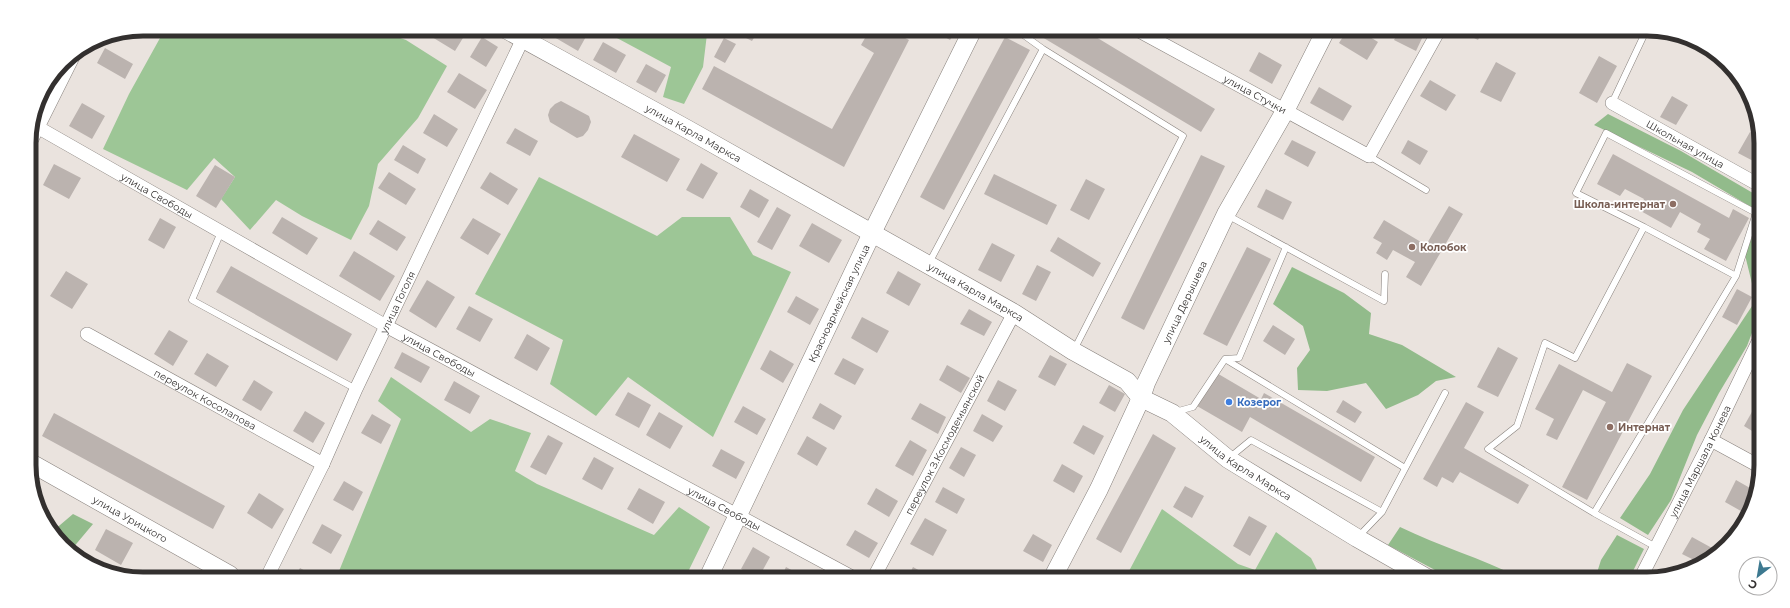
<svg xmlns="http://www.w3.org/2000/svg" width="1790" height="608" viewBox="0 0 1790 608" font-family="Montserrat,sans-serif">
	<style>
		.green { fill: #9dc696 }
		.forest { fill: #92bb8b }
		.building { fill: #bbb3af }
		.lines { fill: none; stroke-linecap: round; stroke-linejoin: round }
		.lane-casing { stroke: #87807c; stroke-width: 7 }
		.street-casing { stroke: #87807c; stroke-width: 14 }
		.secondary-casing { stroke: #87807c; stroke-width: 19 }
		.lane { stroke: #fff; stroke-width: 6 }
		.street { stroke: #fff; stroke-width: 13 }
		.secondary { stroke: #fff; stroke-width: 18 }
		.education-dot { fill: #8d6e63; stroke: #fff; stroke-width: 1.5 }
		.shop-dot { fill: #3f7fe0; stroke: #fff; stroke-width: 1.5 }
		.labels { text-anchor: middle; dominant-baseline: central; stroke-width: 3.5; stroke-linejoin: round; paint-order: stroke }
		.street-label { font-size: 10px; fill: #33302f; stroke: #fff }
		.education-label { font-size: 10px; font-weight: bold; fill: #785e54; stroke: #fff; text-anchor: start }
		.shop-label { font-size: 10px; font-weight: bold; fill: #366cbe; stroke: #fff; text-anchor: start }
		.rim { fill: none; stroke: #33302f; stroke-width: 5 }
	</style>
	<rect width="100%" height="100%" fill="#eae3de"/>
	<path class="green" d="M165,29H299L320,35L323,29L378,30L406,40L447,66L418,118L378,164L369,206L351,240L302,216L276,200L250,230L221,199L235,177L214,158L187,190L103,149L129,94Z
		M602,30H705L707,34L703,67L684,104L663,97L671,67Z
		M539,177L657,236L682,217H730L753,255L791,272L713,437L628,377L596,416L550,384L563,340L475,294Z
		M391,377L471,432L490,419L531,433L515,471L537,484L654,535L679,507L710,527L686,576H337L401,419L378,401Z
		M1162,509L1238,564L1255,570L1276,532L1311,558L1321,578H1142L1129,571Z"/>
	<path class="forest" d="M1608,114L1681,151L1758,196V211L1692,172L1594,125Z
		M1758,221V317L1747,346L1719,393L1697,435L1671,500L1648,535L1620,518L1650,474L1683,410L1756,300L1745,255Z
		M1292,267L1344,293L1371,313L1369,334L1402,345L1456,377L1436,381L1418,395L1386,409L1366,383L1327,391L1298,390L1297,368L1310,350L1303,326L1273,304Z
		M73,514L93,524L72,549L57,540L53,531Z
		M1400,527C1439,546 1481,558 1520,578H1450L1388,545Z
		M1617,535L1644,549L1629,579H1595L1601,560Z"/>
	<path class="building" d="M430,30H461L466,33L455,51L427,34Z
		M558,30H583L588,33L578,51L554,37Z
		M745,31H758L752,41L742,36Z
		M869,31H892L909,40L844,167L702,89L714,66L832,129L874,53L861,45Z
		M934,31H956L950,40Z
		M1038,31H1086L1215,109L1201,132L1037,34Z
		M1346,32H1362L1378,42L1367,60L1339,43Z
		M1398,32H1425L1416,51L1394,40Z
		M1462,32H1482L1478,40Z
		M482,37L498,47L486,67L470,57Z
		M1005,37L1030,50L944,210L920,197Z
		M724,38L736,44L725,63L714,57Z
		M603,42L626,55L616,73L593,60Z
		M105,48L133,64L125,79L97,63Z
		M1259,52L1282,65L1272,84L1249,71Z
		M1599,56L1617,66L1597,103L1579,93Z
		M1496,62L1516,73L1501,102L1480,92Z
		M646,64L666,75L656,93L636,82Z
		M459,73L487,90L475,109L447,92Z
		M1430,80L1456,95L1446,111L1420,96Z
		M1319,87L1352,106L1343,121L1310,103Z
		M1672,96L1688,105L1676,125L1660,117Z
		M561,101L589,116L591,122L588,130L583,136L577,138L550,122L548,115L550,109L555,104Z
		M82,103L105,116L92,139L69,126Z
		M434,114L458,129L447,147L423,133Z
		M515,128L538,141L530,156L506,143Z
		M1750,132L1759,136V159L1757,163L1738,153Z
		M634,134L680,159L667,182L621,157Z
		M1292,140L1316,152L1308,167L1284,154Z
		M1408,140L1428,151L1420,165L1401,153Z
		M403,145L426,159L418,174L394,160Z
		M1613,154L1729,218L1733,209L1749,218L1726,261L1704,249L1710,239L1697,232L1701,224L1680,212L1671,228L1639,210L1644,199L1625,189L1620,196L1597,184Z
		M1201,155L1225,166L1144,330L1121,318Z
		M701,163L718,173L703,199L686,190Z
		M54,164L81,178L69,199L43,185Z
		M215,165L235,177L216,208L196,196Z
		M389,172L416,189L406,205L378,188Z
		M490,172L518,189L508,205L480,188Z
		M994,174L1057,205L1047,225L984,194Z
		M1086,179L1105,189L1089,220L1070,210Z
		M750,189L769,200L759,218L740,207Z
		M1266,189L1292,202L1283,220L1257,207Z
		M1449,206L1463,214L1421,286L1406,277L1415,262L1393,250L1387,260L1376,253L1382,243L1373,238L1384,220L1426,245Z
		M777,207L791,215L772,250L757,242Z
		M282,217L318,238L307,255L272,233Z
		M160,218L176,227L164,249L148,240Z
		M473,218L501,234L488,255L460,238Z
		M378,220L406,237L397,251L369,234Z
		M812,223L842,240L829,263L799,246Z
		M1058,237L1101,263L1093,277L1050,251Z
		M992,243L1015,255L1001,282L978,270Z
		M1247,247L1271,259L1227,346L1203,334Z
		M354,251L395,276L380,301L339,276Z
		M1037,265L1051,272L1036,301L1022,294Z
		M231,266L352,334L337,361L216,292Z
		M66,271L88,284L72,309L50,296Z
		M898,271L921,284L909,306L886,293Z
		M427,280L455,297L436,328L409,311Z
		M1737,289L1752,297L1737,325L1722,317Z
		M796,296L819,309L810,325L787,312Z
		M469,306L493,319L480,342L456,329Z
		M969,309L992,322L984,336L960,324Z
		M862,317L889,331L877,353L851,338Z
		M1273,325L1295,339L1285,355L1263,341Z
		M169,330L188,341L173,366L154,354Z
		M527,334L550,348L537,371L514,358Z
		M1498,347L1518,358L1498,397L1477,387Z
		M770,350L794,364L783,383L760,369Z
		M402,352L430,367L421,383L394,368Z
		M207,353L229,366L216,387L194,374Z
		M1050,355L1067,364L1055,386L1038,377Z
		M843,358L864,369L855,385L834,374Z
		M1627,363L1652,376L1587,500L1562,487L1606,402L1583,390L1557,440L1546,435L1554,419L1535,409L1559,364L1612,392Z
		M947,365L970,378L961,393L939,380Z
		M1215,372L1261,399L1264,393L1375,457L1361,482L1250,417L1242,432L1197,406Z
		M254,380L273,392L261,411L242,400Z
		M998,380L1017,390L1005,411L987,401Z
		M454,381L480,396L470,414L444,400Z
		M1109,385L1125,394L1115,412L1099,403Z
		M628,392L651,405L639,428L615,415Z
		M1343,400L1362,412L1355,423L1336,412Z
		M1466,402L1484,412L1464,448L1529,485L1518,504L1460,472L1453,483L1442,477L1437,487L1423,479Z
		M820,403L842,416L834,430L812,418Z
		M920,403L946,417L938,434L911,419Z
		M743,406L766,419L757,435L734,422Z
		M1753,410L1757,413V434L1744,426Z
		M305,411L325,423L313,443L293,431Z
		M659,412L683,426L670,449L646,435Z
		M54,413L225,506L213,529L42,436Z
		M372,414L391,425L381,444L361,433Z
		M982,414L1003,426L993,442L973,431Z
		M1083,425L1104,436L1094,455L1073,443Z
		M1153,434L1176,448L1121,553L1096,539Z
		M548,435L563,443L546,475L530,467Z
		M807,436L827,448L817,466L797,454Z
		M910,440L927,450L913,476L895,466Z
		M961,447L976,455L964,477L949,468Z
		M721,449L745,462L736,479L712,466Z
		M594,457L614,468L602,490L582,479Z
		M1062,464L1083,476L1074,493L1053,481Z
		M1736,480L1757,492L1748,515L1725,502Z
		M344,481L363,492L353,511L333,500Z
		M1185,486L1204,496L1192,518L1173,507Z
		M943,487L965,499L957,514L935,502Z
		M639,488L665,502L653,524L627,509Z
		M876,488L898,501L889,517L867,504Z
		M259,493L284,509L272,529L247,513Z
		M1249,516L1267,526L1250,556L1233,546Z
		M925,518L947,530L933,556L910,544Z
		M322,524L342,535L331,554L312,543Z
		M106,529L133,543L121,565L95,550Z
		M855,530L878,543L869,558L846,545Z
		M1033,534L1052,545L1043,562L1023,551Z
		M1692,537L1712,548L1706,559L1698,562L1682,554Z
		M753,547L770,557L759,577H755L741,569Z
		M786,567L804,577H781Z
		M913,567L931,577H908Z
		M300,568L314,576L296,575Z"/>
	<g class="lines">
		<g class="lane-casing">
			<path id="lane" d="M1018,31L1043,49L1183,136L1074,350
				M1612,103L1645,33
				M1369,156L1426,190
				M1227,215L1384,301L1385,274
				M1644,227L1575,358L1545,343L1517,426L1488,449L1594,513L1656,547
				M221,232L192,300L356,389
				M929,263L1043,49
				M30,326L33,321
				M1225,359L1405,468
				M1175,412L1193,407L1225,359L1239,358L1286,247
				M1229,458L1251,440L1382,512L1358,537
				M1382,512L1445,393
				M1594,513L1736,276L1756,213L1606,133L1576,193L1644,227L1736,276"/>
		</g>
		<g class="street-casing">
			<g id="street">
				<path id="s1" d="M1141,32L1369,156L1438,32"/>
				<path id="s2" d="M1612,103L1759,185"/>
				<path id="s3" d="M32,124L386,326L852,577"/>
				<path d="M29,145L74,55"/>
				<path id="s4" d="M87,334L323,464"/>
				<path d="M1711,440L1757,465"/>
				<path id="s5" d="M268,575L323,464L356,389L527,30"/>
				<path id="s6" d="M874,577L1014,313"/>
				<path id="s7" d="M1640,579L1711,440L1758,342"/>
			</g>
		</g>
		<g class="secondary-casing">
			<g id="secondary">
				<path id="s8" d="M507,30L687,129L1014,313L1073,351L1127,381L1141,398L1172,413L1228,459L1357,538L1427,578"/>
				<path id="s9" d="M31,463L230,575"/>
				<path id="s10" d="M709,576L872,233L972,31"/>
				<path id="s11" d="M1053,577L1099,489L1141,398L1146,383L1226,214L1285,111L1325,32"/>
			</g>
		</g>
		<use href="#lane" class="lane"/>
		<use href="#street" class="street"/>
		<use href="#secondary" class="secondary"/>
	</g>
	<g class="education-dot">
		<circle cx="1673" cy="204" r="4"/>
		<circle cx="1412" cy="247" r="4"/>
		<circle cx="1610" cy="427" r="4"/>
	</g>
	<circle class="shop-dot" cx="1229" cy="402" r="4"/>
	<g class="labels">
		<g class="street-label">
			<text stroke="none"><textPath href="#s1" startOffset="130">улица Стучки</textPath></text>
			<text stroke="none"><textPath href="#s8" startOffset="213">улица Карла Маркса</textPath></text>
			<text stroke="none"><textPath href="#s2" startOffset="84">Школьная улица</textPath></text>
			<text stroke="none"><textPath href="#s3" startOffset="144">улица Свободы</textPath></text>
			<text stroke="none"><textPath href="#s8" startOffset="537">улица Карла Маркса</textPath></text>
			<text stroke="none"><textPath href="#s11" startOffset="305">улица Дерышева</textPath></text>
			<text stroke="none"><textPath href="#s5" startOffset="302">улица Гоголя</textPath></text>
			<text stroke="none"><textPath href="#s10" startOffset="302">Красноармейская улица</textPath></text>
			<text stroke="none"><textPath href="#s3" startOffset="468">улица Свободы</textPath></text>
			<text stroke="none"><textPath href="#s4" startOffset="135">переулок Косолапова</textPath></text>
			<text stroke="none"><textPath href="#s6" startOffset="150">переулок З.Космодемьянской</textPath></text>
			<text stroke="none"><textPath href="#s7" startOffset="132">улица Маршала Конева</textPath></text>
			<text stroke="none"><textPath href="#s8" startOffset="861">улица Карла Маркса</textPath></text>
			<text stroke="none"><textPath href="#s3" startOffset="792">улица Свободы</textPath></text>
			<text stroke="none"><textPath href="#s9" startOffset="114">улица Урицкого</textPath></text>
		</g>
		<g class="education-label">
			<text x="1665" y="204" text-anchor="end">Школа-интернат</text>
			<text x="1420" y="247">Колобок</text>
			<text x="1618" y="427">Интернат</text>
		</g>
		<g class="shop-label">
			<text x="1237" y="402">Козерог</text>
		</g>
	</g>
	<path d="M0 0H1790V608H0ZM143 36H1647A107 107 0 0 1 1754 143V465A107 107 0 0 1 1647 572H143A107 107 0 0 1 36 465V143A107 107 0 0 1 143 36Z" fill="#fff" fill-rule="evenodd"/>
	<path class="rim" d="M143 36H1647A107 107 0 0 1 1754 143V465A107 107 0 0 1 1647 572H143A107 107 0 0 1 36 465V143A107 107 0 0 1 143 36Z"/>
	<g transform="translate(1758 576) rotate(211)"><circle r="19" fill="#ffffff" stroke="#adacac"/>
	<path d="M0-3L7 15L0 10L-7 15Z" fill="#3d7990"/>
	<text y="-6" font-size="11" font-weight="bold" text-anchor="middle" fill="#33302f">С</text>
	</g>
</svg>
